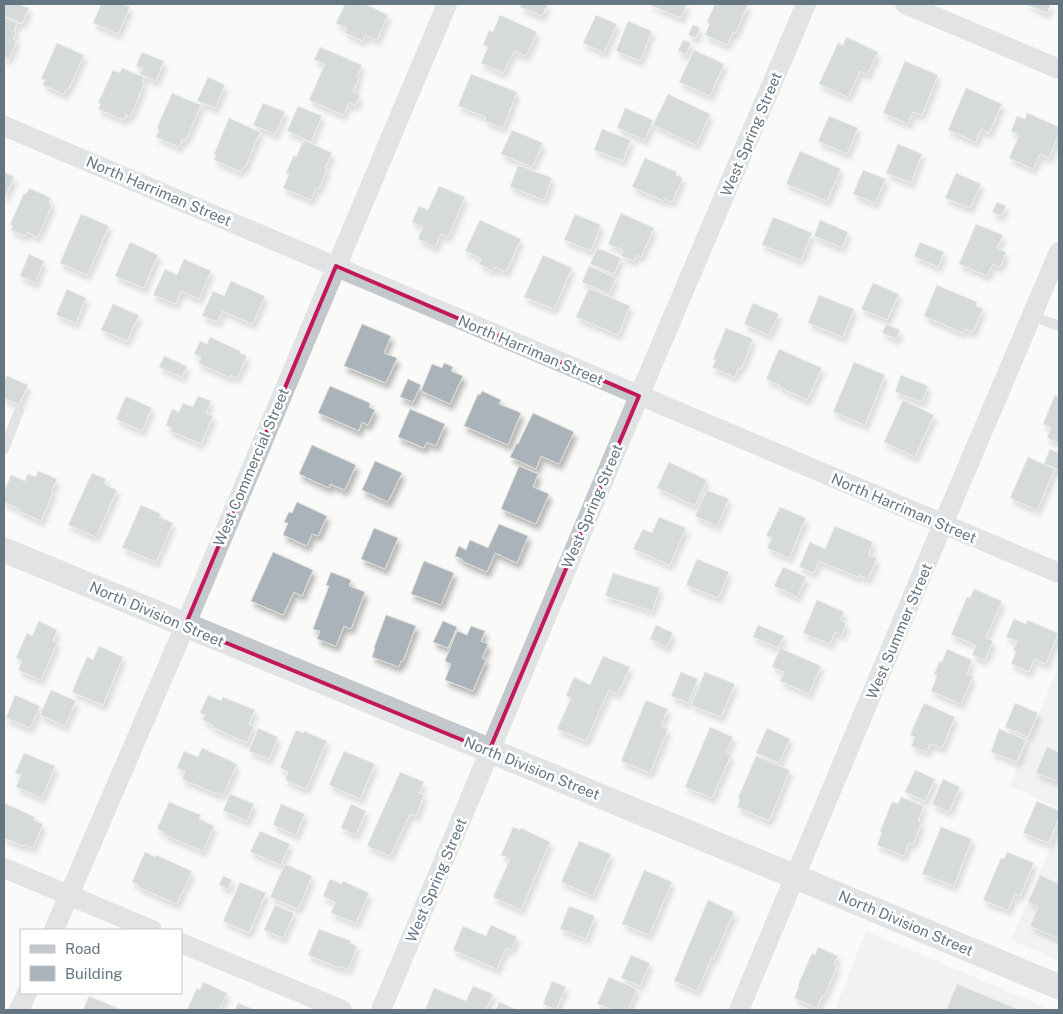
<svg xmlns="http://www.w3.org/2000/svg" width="1063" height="1014" viewBox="0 0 1063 1014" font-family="'Public Sans',sans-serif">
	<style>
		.built { fill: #e8e9e9 }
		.building { fill: #aab3b9; stroke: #dcdcda; filter: url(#shadow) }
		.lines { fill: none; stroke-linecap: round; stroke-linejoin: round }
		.service { stroke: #c3c8cc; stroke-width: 10 }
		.minor { stroke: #c3c8cc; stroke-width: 20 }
		.tertiary { stroke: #c3c8cc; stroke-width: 25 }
		.marked { fill: none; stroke: #c2185b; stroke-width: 4; stroke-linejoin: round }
		.labels { text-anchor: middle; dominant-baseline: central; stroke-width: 5; stroke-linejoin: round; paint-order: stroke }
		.street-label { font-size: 15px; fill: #657683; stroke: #fff }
	</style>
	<defs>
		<filter id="shadow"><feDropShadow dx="3" dy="5.5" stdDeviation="2.5" flood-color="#0004"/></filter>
	</defs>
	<rect width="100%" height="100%" fill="#fafaf8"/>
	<path class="built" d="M1059,665V808L1009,786Z
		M1059,828V961L1011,940Z
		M866,931L1043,1006L1045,1010H835Z"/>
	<path class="building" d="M4,4H18L29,8L22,24L4,16Z
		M101,4H123L130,7L118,34L93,23Z
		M345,4H365L388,15L377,40L365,35L363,41L345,33L347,28L336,23Z
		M521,4H548L542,16L520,7Z
		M648,4H687L681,18Z
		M715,4H748L736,33L733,32L727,45L705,35L710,23L707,22Z
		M1025,4H1051L1047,13Z
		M500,15L537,32L526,56L514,51L503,73L481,63L488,47L483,45L489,30L493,32Z
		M596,15L617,24L604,53L583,43Z
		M4,17L17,23L14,32L16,33L13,40L17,41L9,59L4,57Z
		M628,21L652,31L640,61L616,51Z
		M693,25L700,28L696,38L688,35Z
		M846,37L878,52L867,75L860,71L848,97L819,84L838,43L843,45Z
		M683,40L691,43L686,55L678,51Z
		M57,43L84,55L68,90L66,89L64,94L43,85L45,80L41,79Z
		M320,47L362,65L357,77L359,78L353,92L360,95L356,105L349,103L343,115L309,100L325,64L314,60Z
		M694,50L724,64L710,96L679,82Z
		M142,52L164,61L156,81L140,74L143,69L136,66Z
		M905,61L938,75L922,115L913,112L908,124L883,113Z
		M122,68L144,77L142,82L144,84L130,117L126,115L124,120L98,109L101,104L98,103L113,70L120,73Z
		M471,74L517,92L503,128L485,121L486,117L458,106Z
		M208,77L225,85L215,108L197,101Z
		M966,88L1002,104L989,133L981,129L976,142L948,130Z
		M172,93L201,105L186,140L182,139L179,147L156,137L159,130L157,128Z
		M668,94L710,114L696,145L653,125Z
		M263,103L285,112L275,134L253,125Z
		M298,106L322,116L311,142L287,131Z
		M625,108L653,120L645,140L617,128Z
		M1027,113L1059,127V133L1049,158L1040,154L1033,169L1009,158L1019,135L1011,131L1017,116L1025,119Z
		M829,116L858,128L847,154L818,141Z
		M229,118L260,132L245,168L243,167L241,172L214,160L216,155L214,154Z
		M602,129L631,140L623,161L594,150Z
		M512,130L543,143L532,167L501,154Z
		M304,140L332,153L325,168L327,169L319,189L316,188L311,200L283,188L289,174L286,173L294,155L296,157Z
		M898,144L922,154L911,183L886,173Z
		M800,151L841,169L827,201L786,184Z
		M645,158L677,172L676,175L683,178L672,202L665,199L664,201L632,187Z
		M518,165L552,178L544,200L510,187Z
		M863,170L886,179L875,203L853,194Z
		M4,172L14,177L4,199Z
		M956,173L981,184L970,208L945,198Z
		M439,186L465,197L448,237L441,234L435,247L418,239L423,227L412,222L419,206L428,210Z
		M29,188L51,198L49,203L52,205L38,237L27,232L25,236L11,230L13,226L10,225L24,193L26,194Z
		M997,202L1006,206L1001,216L992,212Z
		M621,213L654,228L641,257L637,255L634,261L621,256L623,250L608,244Z
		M81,214L109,226L87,275L60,263Z
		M575,214L601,225L591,251L564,240Z
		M773,217L812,233L801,260L762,245Z
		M480,220L521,239L506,272L494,267L493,271L479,264L482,259L465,251Z
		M820,220L848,232L842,248L814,236Z
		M976,224L1003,235L997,248L1006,252L1000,267L993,264L987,276L959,264Z
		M130,242L158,255L144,288L115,276Z
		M920,242L944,252L938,267L914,256Z
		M597,248L621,258L614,274L590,264Z
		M29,254L44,261L35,283L20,276Z
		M543,255L572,268L554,309L524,297Z
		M184,259L211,271L199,299L181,291L176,304L153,295L165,269L177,275Z
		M589,266L616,278L609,294L582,282Z
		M231,281L265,296L253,324L222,311L218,322L202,316L213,291L224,296Z
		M873,283L899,294L887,320L861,309Z
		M937,285L977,302L976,306L983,309L973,332L965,329L963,333L924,316Z
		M589,288L630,306L618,335L576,317Z
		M67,289L86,298L76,323L56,315Z
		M819,295L854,309L843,337L808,323Z
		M753,303L779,314L769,335L744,324Z
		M113,304L139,315L127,341L101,330Z
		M362,324L391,336L384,353L397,358L386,383L344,366Z
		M886,324L900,330L896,339L882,333Z
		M726,328L753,339L741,369L738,368L735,377L712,367L716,360L713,359Z
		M210,337L240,351V353L247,356L237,378L230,375L229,377L198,363L201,357L194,354L200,341L207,344Z
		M779,349L822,368L807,400L779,387L780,385L766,379Z
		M164,356L187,366L182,377L159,367Z
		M854,362L885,375L865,425L833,412Z
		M444,363L453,367L451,371L463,376L450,404L421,391L432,364L442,368Z
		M901,375L928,386L922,402L895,392Z
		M7,376L28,385L19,405L4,398V382Z
		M408,379L421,385L413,402L400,397Z
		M330,386L370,403L369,407L375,410L368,425L362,422L359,431L318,413Z
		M482,391L501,400L499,404L521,413L508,445L464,426L478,394L480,395Z
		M1055,395L1059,397V443L1047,438L1051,428L1043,424Z
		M126,396L152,408L142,431L116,419Z
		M198,396L211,401L206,413L213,416L201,444L170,431L172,428L166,425L172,409L179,412L183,403L193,407Z
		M903,400L934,415L915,457L884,442Z
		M410,409L445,424L436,446L427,442L424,448L398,437Z
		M533,413L574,432L559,464L541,456L536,469L510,457L517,443L518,444Z
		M312,445L356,465L345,490L330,484L329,488L299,474Z
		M1050,449L1059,453V470L1044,464Z
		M1028,457L1055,469L1037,510L1010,498Z
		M375,461L402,473L388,502L362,490Z
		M669,462L707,480L695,506L657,488Z
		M519,466L538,474L533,487L549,494L536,524L501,509Z
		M38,471L57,479L51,492L53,493L41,521L19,511L20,509L4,502V492L11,475L25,481L28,474L36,477Z
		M92,473L106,479L104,484L117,490L96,537L68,525Z
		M707,490L729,499L717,526L695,516Z
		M297,502L327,516L318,536L312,534L307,546L283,535L288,523L284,522L289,512L292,513Z
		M141,505L161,514L159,517L173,523L156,562L122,548Z
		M780,507L806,518L789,558L767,548L772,538L766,536Z
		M659,517L686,528L670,565L633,549L643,529L652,533Z
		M499,524L528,536L517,563L495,553L487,572L462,561V559L455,556L459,546L466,550L470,540L488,548Z
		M835,526L873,542L868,555L877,558L868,579L859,575L858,577L819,561L814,573L799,567L810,542L825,549Z
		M374,528L398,538L385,569L361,559Z
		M273,552L313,570L302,596L294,592L283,615L251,601Z
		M697,559L729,572L718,598L686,585Z
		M424,561L454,573L441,605L411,594Z
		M783,567L806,577L797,597L774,586Z
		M331,572L351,580L349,586L365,592L351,629L344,626L336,646L317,639L320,631L313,629L329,586L326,585Z
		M613,573L660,588L652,611L605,596Z
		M974,589L1002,601L986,638L993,641L985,660L972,655L976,645L951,635L967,597L970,598Z
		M817,600L844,612L840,620L846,623L842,635L835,632L830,644L803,633Z
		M386,615L416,626L403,661H401L399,667L372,657L375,649L374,648Z
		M1014,619L1026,624L1027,620L1058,633L1046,664L1034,659L1029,672L1011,664L1016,652L1013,650L1017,641L1006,637Z
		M39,621L57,630L53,641L57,643L41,680L18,670L22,661L16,658L27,633L32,636Z
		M443,621L457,627L448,648L433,642Z
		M656,625L673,633L667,647L650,639Z
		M758,625L784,636L778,648L753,637Z
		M471,626L485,631L481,641L488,644L482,658L486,660L473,691L445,680L451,664L445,661L457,631L467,635Z
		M99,646L123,657L103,705L72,692L87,657L93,660Z
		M780,648L821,666L809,694L780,681L784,672L772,667Z
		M947,649L972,660L967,674L973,676L961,704L931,691L937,676L934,674L940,661L942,662Z
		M603,656L630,667L618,694L609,690L586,741L557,729L571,698L566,696L574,677L590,685Z
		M681,672L698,679L688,703L671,696Z
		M705,672L735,684L721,717L691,705Z
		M51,690L76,701L65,726L40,715Z
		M15,695L40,706L30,728L6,718Z
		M208,695L221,701L223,697L255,710L249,724L254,726L247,743L212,727L213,725L203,720L205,715L200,713Z
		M646,700L668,709L661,726L668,729L650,773L621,761Z
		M924,703L955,717L942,748L930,744L927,752L911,746L915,737L910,735Z
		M1015,703L1038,713L1028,737L1005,727Z
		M710,727L733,737L726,752L731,755L712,798L685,787Z
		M258,728L278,737L269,759L249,751Z
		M767,728L790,739L779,763L756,753Z
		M999,729L1026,740L1017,762L991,752Z
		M296,730L303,733L304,731L327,741L306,789L285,780L288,772L280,768Z
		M1047,747L1059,752V782L1036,773Z
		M202,748L237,764L223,795L218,792L217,794L182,779L185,772L177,768L184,751L198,757Z
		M344,751L375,764L360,799L329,785Z
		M24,753L55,766L42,798L16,787L21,775L15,773Z
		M756,756L790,770L769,821L737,807L740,800L738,798Z
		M915,770L935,779L925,801L905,792Z
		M400,772L424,782L419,793L424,795L416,816L410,814L390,856L367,846Z
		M943,779L960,787L949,812L932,804Z
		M230,794L254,804L247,821L223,811Z
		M901,797L924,806L918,821L922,822L913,844L909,842L904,856L877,845L882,832L880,831L892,802L898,804Z
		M1037,801L1059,811V818L1049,843L1023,833Z
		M169,802L201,815L199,819L214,826L203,851L163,834L164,832L157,829Z
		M4,803L35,817L34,820L43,824L33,848L24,844L23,846L4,838Z
		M281,804L305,814L296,835L273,825Z
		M351,804L366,811L356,835L341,828Z
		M513,827L520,830L521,828L550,842L521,910L493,897L510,859L501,855Z
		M941,827L972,839L954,886L922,874Z
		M260,831L290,844L281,865L250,852Z
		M579,841L611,854L593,896L561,882Z
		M145,852L155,857L156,855L192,871L177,904L138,887L139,885L132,882Z
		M1007,852L1034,863L1020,896L1015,894L1008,910L983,900L1001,858L1004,859Z
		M285,864L312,876L298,909L270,897Z
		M644,870L672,882L649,935L622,924Z
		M1040,875L1059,884V939L1030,926L1038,907L1028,902Z
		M223,876L232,880L228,889L219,885Z
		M330,879L342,884L343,881L369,893L356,923L331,913L335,902L323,896Z
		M240,882L266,893L249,933L223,921Z
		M708,900L734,912L714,958L712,957L697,991L674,981Z
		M275,905L294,913L283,938L264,930Z
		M569,906L595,916L586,939L560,929Z
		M491,925L517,937L511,950L506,948L497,969L453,950L463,926L486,936Z
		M319,929L351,941L350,943L357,946L348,970L340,966L339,968L308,955Z
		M818,947L838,956L834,964L837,966L824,997L822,996L817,1008L794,998L799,986L798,985L812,953L815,955Z
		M631,955L650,963L640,986L621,978Z
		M609,977L637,989L628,1010H613L597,1004Z
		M552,981L566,987L556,1010L543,1004Z
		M203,982L227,993L219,1010H187L197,988L200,990Z
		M957,984L1020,1010H946Z
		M473,986L493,994L486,1010H425L434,988L466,1001Z
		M89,996L122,1010H83Z
		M499,1002L518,1010H496Z
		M238,1003L255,1010H235Z"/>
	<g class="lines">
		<path class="service" d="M1032,316L1059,326
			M4,449L19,411"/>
		<path class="minor" d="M905,4L1059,69
			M4,126L1059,573
			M4,868L152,930
			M54,930L185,626L447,4
			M181,943L342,1010
			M19,1010L27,993
			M381,1010L639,396L806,4
			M739,1010L943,524L1059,252"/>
		<path class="tertiary" d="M4,550L796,877L1059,987"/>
	</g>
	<path d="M0 0H1063V1014H0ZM336,266L639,396L489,751L185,626Z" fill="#fafaf8" fill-opacity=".55" fill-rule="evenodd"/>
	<path class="marked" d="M336,266L639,396L489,751L185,626Z"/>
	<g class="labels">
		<g class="street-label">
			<text transform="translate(751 134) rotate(-67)">West Spring Street</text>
			<text transform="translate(159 191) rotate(23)">North Harriman Street</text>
			<text transform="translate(531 350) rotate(23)">North Harriman Street</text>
			<text transform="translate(251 467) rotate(-67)">West Commercial Street</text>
			<text transform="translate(592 506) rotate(-67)">West Spring Street</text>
			<text transform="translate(904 508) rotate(23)">North Harriman Street</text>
			<text transform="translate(157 614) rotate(23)">North Division Street</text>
			<text transform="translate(899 631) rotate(-67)">West Summer Street</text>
			<text transform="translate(532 768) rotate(22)">North Division Street</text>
			<text transform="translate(436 880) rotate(-67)">West Spring Street</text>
			<text transform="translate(906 923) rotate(23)">North Division Street</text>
		</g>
	</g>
	<rect width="1063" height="1014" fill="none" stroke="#657683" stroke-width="10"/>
	<rect x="20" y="929" width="162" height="65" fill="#ffffff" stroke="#c1c8cd"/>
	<rect x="30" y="945" width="25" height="8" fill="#c3c8cc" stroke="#c1c8cd"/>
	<text x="65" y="954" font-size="15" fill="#657683">Road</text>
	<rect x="30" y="966" width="25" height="15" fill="#aab3b9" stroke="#c1c8cd"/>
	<text x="65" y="979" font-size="15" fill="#657683">Building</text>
</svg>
